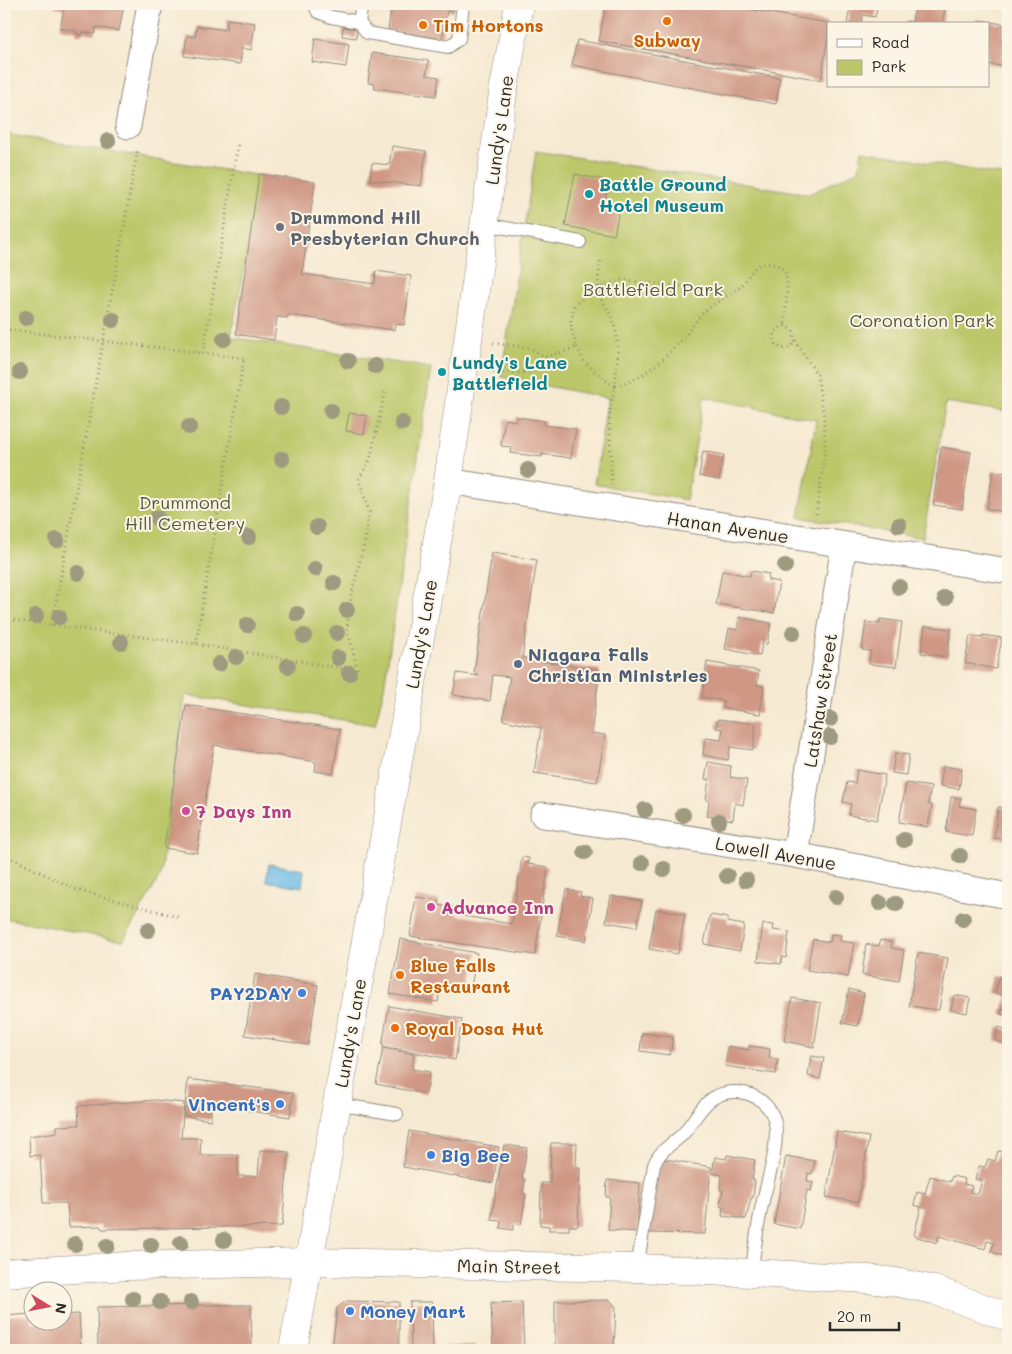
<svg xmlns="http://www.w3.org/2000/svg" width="1012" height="1354" viewBox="0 0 1012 1354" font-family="Mali,sans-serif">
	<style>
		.green { fill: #bbc769; stroke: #73794a }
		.water { fill: #6cbbe7; stroke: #4c7389 }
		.building { fill: #cf9784 }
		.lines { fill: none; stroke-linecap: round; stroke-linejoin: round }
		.lane-casing { stroke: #908a7e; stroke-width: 14 }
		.street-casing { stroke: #908a7e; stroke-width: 27 }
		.secondary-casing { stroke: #908a7e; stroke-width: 29 }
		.path { stroke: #908a7e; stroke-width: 3; stroke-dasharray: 1 4; stroke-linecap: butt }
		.lane { stroke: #fff; stroke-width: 12 }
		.street { stroke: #fff; stroke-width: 25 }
		.secondary { stroke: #fff; stroke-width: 28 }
		.tree { fill: #9e9a80 }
		.food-dot { fill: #e8710a; stroke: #fcf5e5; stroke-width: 2 }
		.culture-dot { fill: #0f9aa8; stroke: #fcf5e5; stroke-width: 2 }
		.worship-dot { fill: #6b7280; stroke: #fcf5e5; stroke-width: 2 }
		.service-dot { fill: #5c6f8a; stroke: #fcf5e5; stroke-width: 2 }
		.hotel-dot { fill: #d1479c; stroke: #fcf5e5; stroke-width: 2 }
		.shop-dot { fill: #3f7fe0; stroke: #fcf5e5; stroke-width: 2 }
		.labels { text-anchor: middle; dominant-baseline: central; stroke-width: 4; stroke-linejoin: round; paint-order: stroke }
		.food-label { font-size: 18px; font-weight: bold; fill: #c56008; stroke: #fcf5e5; text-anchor: start }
		.street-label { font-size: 18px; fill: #2b2b2b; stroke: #fcf5e5 }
		.culture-label { font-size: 18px; font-weight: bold; fill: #0d838f; stroke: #fcf5e5; text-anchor: start }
		.worship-label { font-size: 18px; font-weight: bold; fill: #5b616d; stroke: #fcf5e5; text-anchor: start }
		.park-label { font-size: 18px; fill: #565a3e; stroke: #fcf5e5 }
		.service-label { font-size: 18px; font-weight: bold; fill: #4e5e75; stroke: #fcf5e5; text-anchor: start }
		.hotel-label { font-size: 18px; font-weight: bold; fill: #b23c85; stroke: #fcf5e5; text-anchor: start }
		.shop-label { font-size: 18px; font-weight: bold; fill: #366cbe; stroke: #fcf5e5; text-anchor: end }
	</style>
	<rect width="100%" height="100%" fill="#fcf5e5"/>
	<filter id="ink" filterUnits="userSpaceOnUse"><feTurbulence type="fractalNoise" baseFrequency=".02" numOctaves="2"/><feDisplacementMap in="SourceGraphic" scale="10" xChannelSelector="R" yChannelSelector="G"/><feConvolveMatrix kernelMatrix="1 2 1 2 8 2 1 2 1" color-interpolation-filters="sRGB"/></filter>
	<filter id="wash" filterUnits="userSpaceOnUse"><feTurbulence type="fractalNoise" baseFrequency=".0096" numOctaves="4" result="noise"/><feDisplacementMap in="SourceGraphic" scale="20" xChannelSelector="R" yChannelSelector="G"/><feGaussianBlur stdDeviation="1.12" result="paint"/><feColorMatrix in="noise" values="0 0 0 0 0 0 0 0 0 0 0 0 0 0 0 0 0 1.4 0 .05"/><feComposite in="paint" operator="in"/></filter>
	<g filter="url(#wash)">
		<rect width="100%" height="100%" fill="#f6e9d1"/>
		<path class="green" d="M4,134L261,176L231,337L431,368L384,688L375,725L185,695L160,876L123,941L4,918Z
			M536,151L809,194L859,170L862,151L1008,176V412L946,402L923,538L799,517L816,420L704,397L686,500L594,484L608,398L501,377Z"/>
		<path class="water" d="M269,864L304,870L302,887L266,881Z"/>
		<g id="blocks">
			<path class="building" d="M56,4H124L119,31L96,27L95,34L83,32L82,35L76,34L77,31L60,28L64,9L55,8Z
				M392,4H454L453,12L447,11L442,39L388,30Z
				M606,4H718L828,23V36L821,80L599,41Z
				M848,4H878L875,17L863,15L861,24H847L850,8L848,7Z
				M916,4H946L942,24H906L907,21L912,22Z
				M227,19L255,23L251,50L242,48L240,64L184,56L187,36L195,37L197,26L226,30Z
				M979,20L1003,24L1001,34H1005L1001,66L988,64V24H979Z
				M343,27L357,29L356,38L342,36Z
				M315,39L349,44L346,67L312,62Z
				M577,40L780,78L776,104L572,65Z
				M372,53L429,61L426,75L439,77L436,96L374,88L375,84L368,83Z
				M392,146L426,151L421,186L370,180L372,163L389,165Z
				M259,174L315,182L302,274L375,284L376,271L411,276L404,325L395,324L394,330L288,315L287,318L277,317L274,340L236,334Z
				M575,174L609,181L604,207L619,210L614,235L565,226Z
				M349,413L367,416L364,434L346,431Z
				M516,417L545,421L544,425L576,429L571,458L542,454V457L510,453L511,447L501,446L505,419L516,421Z
				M941,447L971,452L962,509L933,505Z
				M703,451L724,455L719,480L699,476Z
				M993,471L1008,473V512L987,509Z
				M492,553L537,560L522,658L600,670L591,733L605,735L597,782L534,773L541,728L503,720L510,677L493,675L490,701L453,695L457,673L479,676L474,672Z
				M722,571L750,576L751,571L769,574L768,580L779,582L774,613L716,604Z
				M739,617L771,623L767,644L762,643L760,656L725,649L729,628L737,630Z
				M880,619L902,622L896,667L869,664L871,651L862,650L866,622L880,624Z
				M925,626L951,629L947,657L921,653Z
				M983,635L1002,638L996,669L965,663L970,636L982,638Z
				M707,662L759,671L757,685L764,686L760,714L723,708L724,701L702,697Z
				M186,705L340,729L333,774L315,771L316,762L214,745L197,853L164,848Z
				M718,719L756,724L753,750L730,747L728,760L703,755L705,738L721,740L723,729L716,728Z
				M895,753L909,755L906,775L892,773Z
				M708,762L731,766L730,777L747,780L743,805L735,803L733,820L707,816L709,801L706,800L709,779H705Z
				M943,766L962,769L959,789L940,786Z
				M857,770L885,775L877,820L849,815L851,804L843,802L847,782L855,783Z
				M906,783L931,787L928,804L932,805L928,827L899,822Z
				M951,797L961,798L959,806L976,809L972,836L946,832Z
				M998,807L1008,808V844H1005V839L994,838Z
				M522,857L529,858L528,864L548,867L535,955L410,936L416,897L439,900L438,905L458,908L457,915L512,924Z
				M566,889L581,892L580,896L593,898L586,941L557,936Z
				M611,896L642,901L637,927L606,922Z
				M656,909L685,914L678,954L649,949Z
				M710,915L728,918L727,922L744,925L740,951L704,944Z
				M763,924L774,925L773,930L789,932L786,958L782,957L781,964L758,961Z
				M831,934L841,935L840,941L854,943L848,977L807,970L813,939L830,942Z
				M400,939L477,953L471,987L458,985L457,990L440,987L438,1002L390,994Z
				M880,940L892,942L891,948L904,950L899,981L862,975L866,944L879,946Z
				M918,953L948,958L939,1010L909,1006Z
				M255,974L318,985L308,1045L245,1035Z
				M999,976L1008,979V1016L1001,1014L1007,996L995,993Z
				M849,989L864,993L858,1026L842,1023Z
				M954,995L970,998L967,1013L951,1010Z
				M792,998L821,1003L814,1047L784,1041Z
				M389,1006L462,1019L455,1060L382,1046Z
				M998,1027L1008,1030V1044L995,1041Z
				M642,1033L673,1037L670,1055L640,1051Z
				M728,1046L749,1050V1046L770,1049L769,1058L778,1059L776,1074L725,1066Z
				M383,1048L414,1054L412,1069L430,1072L426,1094L376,1084Z
				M811,1056L824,1058L820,1079L808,1076Z
				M188,1079L293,1093L290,1117L211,1105V1120L184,1116Z
				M155,1100L184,1103L181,1138H201L200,1155H238V1176H258L260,1150L289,1152L282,1226L102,1229L100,1226L69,1227L67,1203H43L40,1155L30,1156L29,1136L57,1132V1126L79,1125L78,1106Z
				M409,1131L499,1147L493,1183L403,1167Z
				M837,1132L869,1137L858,1202L826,1197Z
				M551,1143H577L576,1168H580L578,1226H569V1230H549V1226L540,1225L541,1183H550Z
				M504,1145L527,1148L522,1179L525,1180L523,1193L526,1194L521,1225L514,1224L513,1230L500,1228L501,1221L491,1220Z
				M998,1151L1008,1153V1257L991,1252L994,1243L987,1241L985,1249L939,1236L937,1243L914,1236L921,1207L914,1205L917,1192L925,1194L930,1176L950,1182L952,1176L965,1179L964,1184L972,1186L970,1192L978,1194L982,1180L975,1179L979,1166L985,1167L988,1159L995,1161Z
				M727,1155L755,1160L752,1180H755L753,1198H751L746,1219L722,1216L723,1207L720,1206L723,1190H720L722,1175L712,1173L715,1157L726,1159Z
				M786,1156L815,1161L812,1174L808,1173L807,1181L813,1182L811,1191L807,1190L800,1229L774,1224Z
				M660,1158L711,1167L705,1234L649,1233Z
				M607,1180L640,1183L637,1232L608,1230L610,1197H606Z
				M610,1300L616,1307L614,1350H555V1301Z
				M346,1301L399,1302V1350H332L337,1308Z
				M410,1302H432L433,1350H411Z
				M522,1302L524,1350H493L491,1303Z
				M202,1305H251L252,1350H98L97,1307Z
				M32,1314V1322H62V1315L79,1314L81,1350H4V1316Z
				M445,1346H476L475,1350H445Z"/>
		</g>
	</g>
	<g filter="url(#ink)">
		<use href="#blocks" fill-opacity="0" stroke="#908a7e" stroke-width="1"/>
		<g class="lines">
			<g class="lane-casing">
				<path id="lane" d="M314,4L318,12L331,17L359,22L367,33L448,47L459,39L463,4
					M359,22L362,4
					M485,224L580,242
					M337,1104L397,1114
					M637,1268L654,1165C659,1151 671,1145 682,1135C691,1125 698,1111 708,1102C729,1083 765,1092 774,1119C781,1141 767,1182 762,1205C757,1227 755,1250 751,1273"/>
			</g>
			<g class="street-casing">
				<path id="street" d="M128,126L150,4
					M448,481L1008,571
					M543,815L795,855L1008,896
					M795,855L844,545"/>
			</g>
			<g class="secondary-casing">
				<path id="secondary" d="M4,1273L128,1266L309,1262L637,1268L751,1273L868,1279L895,1282L934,1290L1008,1317
					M293,1350L448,481L503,93L519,4"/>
			</g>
			<path class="path" d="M4,106L12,108
				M599,287L598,281L601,259
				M4,329L244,358L196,644
				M795,340L791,347L782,349L775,344L773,336L777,329L785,326L793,331L795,340L817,375L824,417L825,449L816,517
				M493,343L530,348L546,357L577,347L572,332L571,321L574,306L590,292L599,287L620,280L709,289L722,291L728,295
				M577,347L584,362L608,382L615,386C617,362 621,338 611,316C607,307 600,298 594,289
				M203,353L238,144
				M488,371C502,373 526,376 539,367C542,365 544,360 546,357
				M612,485L609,413L615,386C645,379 665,358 685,336C691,328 697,319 704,312C715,302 730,296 741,286C748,279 750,270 758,266C767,261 780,263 785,273C789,282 785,314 785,326
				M4,619L196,644L358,671L347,628L351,596L365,541L369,512L359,479L370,460L385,392
				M52,625L138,148
				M4,853L9,857L77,890L179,917"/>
			<use href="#lane" class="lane"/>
			<use href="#street" class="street"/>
			<use href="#secondary" class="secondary"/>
		</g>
		<g class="tree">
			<circle cx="108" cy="141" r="8"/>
			<circle cx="26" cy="318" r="8"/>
			<circle cx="113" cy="320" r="8"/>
			<circle cx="224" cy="339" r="8"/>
			<circle cx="348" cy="361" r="8"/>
			<circle cx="375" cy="366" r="8"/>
			<circle cx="20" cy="372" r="8"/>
			<circle cx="281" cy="407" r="8"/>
			<circle cx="331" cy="411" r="8"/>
			<circle cx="402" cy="423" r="8"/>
			<circle cx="189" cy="427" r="8"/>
			<circle cx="282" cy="459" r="8"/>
			<circle cx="528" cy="470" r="8"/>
			<circle cx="157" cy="518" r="8"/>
			<circle cx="899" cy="525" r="8"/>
			<circle cx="317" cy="527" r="8"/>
			<circle cx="249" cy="537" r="8"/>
			<circle cx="57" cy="540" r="8"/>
			<circle cx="785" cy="566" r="8"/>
			<circle cx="315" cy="569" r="8"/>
			<circle cx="78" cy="573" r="8"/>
			<circle cx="334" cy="583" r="8"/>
			<circle cx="899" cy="587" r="8"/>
			<circle cx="945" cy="598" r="8"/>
			<circle cx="347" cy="610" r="8"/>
			<circle cx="297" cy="614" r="8"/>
			<circle cx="36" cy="616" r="8"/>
			<circle cx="59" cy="617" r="8"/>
			<circle cx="247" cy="625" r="8"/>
			<circle cx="337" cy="633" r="8"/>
			<circle cx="793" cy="633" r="8"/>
			<circle cx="304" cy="636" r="8"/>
			<circle cx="121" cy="642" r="8"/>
			<circle cx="236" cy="657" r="8"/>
			<circle cx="338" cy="658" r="8"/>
			<circle cx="219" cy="664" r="8"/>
			<circle cx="288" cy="666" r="8"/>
			<circle cx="349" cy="673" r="8"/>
			<circle cx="830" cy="719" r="8"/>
			<circle cx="830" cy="737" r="8"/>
			<circle cx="645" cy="810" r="8"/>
			<circle cx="683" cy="815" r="8"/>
			<circle cx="719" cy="821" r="8"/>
			<circle cx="904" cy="840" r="8"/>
			<circle cx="585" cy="852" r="8"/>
			<circle cx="960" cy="856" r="8"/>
			<circle cx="642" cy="863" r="8"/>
			<circle cx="664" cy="869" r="8"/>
			<circle cx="727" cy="876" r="8"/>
			<circle cx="746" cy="880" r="8"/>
			<circle cx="836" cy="897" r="8"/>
			<circle cx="880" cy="903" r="8"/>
			<circle cx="896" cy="904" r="8"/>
			<circle cx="963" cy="919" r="8"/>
			<circle cx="148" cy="930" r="8"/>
			<circle cx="224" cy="1240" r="8"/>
			<circle cx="181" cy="1243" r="8"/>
			<circle cx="75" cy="1244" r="8"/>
			<circle cx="151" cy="1245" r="8"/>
			<circle cx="107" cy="1246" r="8"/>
			<circle cx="133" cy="1299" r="8"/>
			<circle cx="160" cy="1302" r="8"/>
			<circle cx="191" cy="1302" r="8"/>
		</g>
	</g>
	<g class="food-dot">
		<circle cx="667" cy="21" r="5"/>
		<circle cx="423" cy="25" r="5"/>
		<circle cx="400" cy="975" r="5"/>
		<circle cx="395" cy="1028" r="5"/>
	</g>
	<g class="culture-dot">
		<circle cx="589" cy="194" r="5"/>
		<circle cx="442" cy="372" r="5"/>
	</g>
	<circle class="worship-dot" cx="280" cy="227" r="5"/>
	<circle class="service-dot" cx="518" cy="664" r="5"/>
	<g class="hotel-dot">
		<circle cx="186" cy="811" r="5"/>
		<circle cx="431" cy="907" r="5"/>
	</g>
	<g class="shop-dot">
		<circle cx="302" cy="993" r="5"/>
		<circle cx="280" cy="1104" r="5"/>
		<circle cx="431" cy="1155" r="5"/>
		<circle cx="350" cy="1311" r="5"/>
	</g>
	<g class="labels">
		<g class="food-label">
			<text x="433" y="25">Tim Hortons</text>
			<text x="667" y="40" text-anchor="middle">Subway</text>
			<text x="410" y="965">Blue Falls<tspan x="410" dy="21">Restaurant</tspan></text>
			<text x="405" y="1028">Royal Dosa Hut</text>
		</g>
		<g class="street-label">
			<text transform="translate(499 130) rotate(-82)">Lundy's Lane</text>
			<text transform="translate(728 527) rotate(9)">Hanan Avenue</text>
			<text transform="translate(421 634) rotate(-80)">Lundy's Lane</text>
			<text transform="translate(820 700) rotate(-81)">Latshaw Street</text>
			<text transform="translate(776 853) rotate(10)">Lowell Avenue</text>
			<text transform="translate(350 1033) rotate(-80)">Lundy's Lane</text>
			<text transform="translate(509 1266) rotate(1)">Main Street</text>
		</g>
		<g class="culture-label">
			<text x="599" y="184">Battle Ground<tspan x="599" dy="21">Hotel Museum</tspan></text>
			<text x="452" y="362">Lundy's Lane<tspan x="452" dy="21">Battlefield</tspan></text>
		</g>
		<g class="worship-label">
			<text x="290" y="217">Drummond Hill<tspan x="290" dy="21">Presbyterian Church</tspan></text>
		</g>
		<g class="park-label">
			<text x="653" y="289">Battlefield Park</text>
			<text x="922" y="320">Coronation Park</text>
			<text x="185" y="502">Drummond<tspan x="185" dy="21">Hill Cemetery</tspan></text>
		</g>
		<g class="service-label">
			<text x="528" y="654">Niagara Falls<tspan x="528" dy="21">Christian Ministries</tspan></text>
		</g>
		<g class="hotel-label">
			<text x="196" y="811">7 Days Inn</text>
			<text x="441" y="907">Advance Inn</text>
		</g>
		<g class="shop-label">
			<text x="292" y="993">PAY2DAY</text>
			<text x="270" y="1104">Vincent's</text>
			<text x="441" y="1155" text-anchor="start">Big Bee</text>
			<text x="360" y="1311" text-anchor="start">Money Mart</text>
		</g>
	</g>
	<rect width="1012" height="1354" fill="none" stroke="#fcf5e5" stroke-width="20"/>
	<rect x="827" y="22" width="162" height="65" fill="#fcf5e5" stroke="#a8a49b"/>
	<rect x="837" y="39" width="25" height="8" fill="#ffffff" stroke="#a8a49b"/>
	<text x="872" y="48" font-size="15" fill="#2b2b2b">Road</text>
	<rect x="837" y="60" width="25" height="15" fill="#bbc769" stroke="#a8a49b"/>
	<text x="872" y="72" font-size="15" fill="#2b2b2b">Park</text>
	<g transform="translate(48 1306) rotate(100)"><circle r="24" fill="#fcf5e5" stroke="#a8a49b"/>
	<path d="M0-4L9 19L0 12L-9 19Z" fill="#d1495b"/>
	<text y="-8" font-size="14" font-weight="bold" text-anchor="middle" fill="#2b2b2b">N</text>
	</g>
	<path d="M830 1322v8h69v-8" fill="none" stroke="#2b2b2b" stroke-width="2.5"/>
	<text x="837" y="1322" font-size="15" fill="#2b2b2b" stroke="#fcf5e5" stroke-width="4" paint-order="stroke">20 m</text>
</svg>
